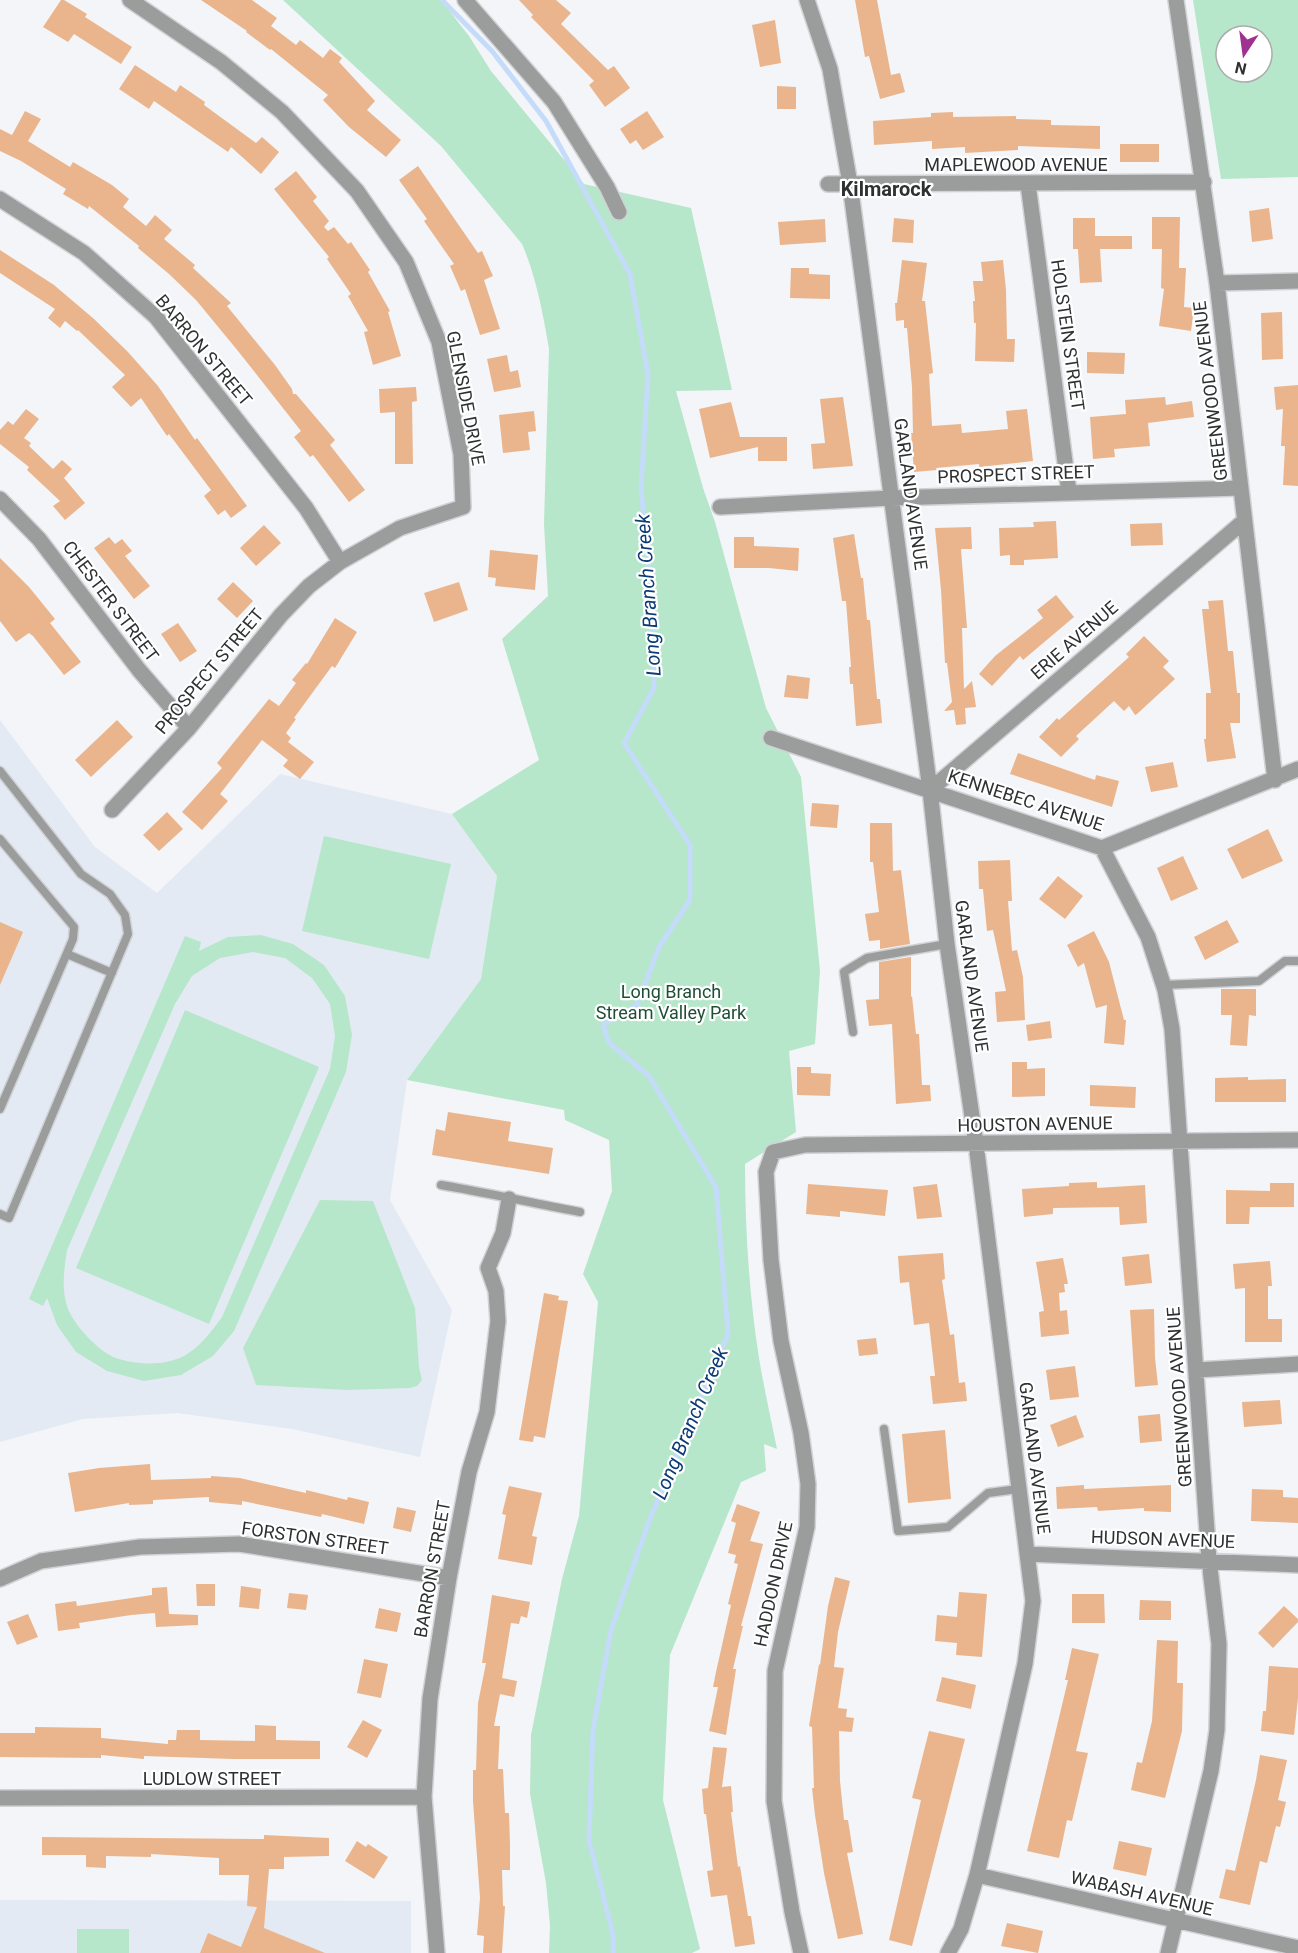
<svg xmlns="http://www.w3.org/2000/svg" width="1298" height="1953" viewBox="0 0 1298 1953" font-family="Roboto,sans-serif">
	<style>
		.built { fill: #e4eaf4 }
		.green { fill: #b6e7ca; fill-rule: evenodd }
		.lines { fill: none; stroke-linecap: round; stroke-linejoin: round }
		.stream { stroke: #c4dbfa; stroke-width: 5 }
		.building { fill: #eab58c }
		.lane-casing { stroke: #d0d2d5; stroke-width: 11 }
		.street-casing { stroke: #d0d2d5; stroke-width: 18 }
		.lane { stroke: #9b9d9c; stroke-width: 8 }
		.street { stroke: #9b9d9c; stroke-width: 15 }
		.labels { text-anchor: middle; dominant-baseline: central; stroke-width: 4.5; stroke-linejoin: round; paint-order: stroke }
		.street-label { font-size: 18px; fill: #2f3031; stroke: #fff }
		.park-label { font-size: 18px; fill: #1e4f36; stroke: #fff }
		.neighbourhood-label { font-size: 20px; font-weight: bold; fill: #2f3031; stroke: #fff }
		.water-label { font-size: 20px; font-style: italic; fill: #0d3b76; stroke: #fff }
	</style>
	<rect width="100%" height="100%" fill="#f3f5f9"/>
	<path class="built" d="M0,720L95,847L157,893L280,774L452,814L497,876L481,979L407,1080L390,1200L452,1310L420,1457L292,1429L177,1413L83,1419L0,1442Z
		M0,1900L411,1901V1953H0Z"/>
	<path class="green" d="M283,0H441L469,36L491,71L584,184L691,208L732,390L676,391L703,488L715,522L766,708L801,777L820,971L815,1044L789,1051L796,1132L745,1164C745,1228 749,1294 759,1358C764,1388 771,1419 777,1449L764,1444L766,1471L741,1482L670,1655L663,1800L700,1949L692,1953H549L550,1925L546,1883L530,1794L531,1735L562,1579L579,1516L598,1302L583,1274L612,1191L609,1140L565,1120L564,1110L407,1080L481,979L497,876L452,814L539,760L502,639L548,596L544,524L549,349C543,314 536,276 522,244L441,146Z
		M1193,0H1298V177L1221,179ZM1226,36H1262V72H1226Z
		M324,836L451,864L429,959L302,931Z
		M261,935L293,944L324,965L345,996L352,1035L346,1072L234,1331L213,1356L181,1375L144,1381L107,1371L76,1352L57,1325L47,1298L43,1306L29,1299L185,936L201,942L199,951L228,937ZM253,952L285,958L312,978L330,1004L335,1036L330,1069L222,1317C211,1332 200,1347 184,1356C165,1366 136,1365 116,1358C99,1352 75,1326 68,1309C61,1290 64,1270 67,1250L175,1004L192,976L220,958Z
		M185,1010L319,1067L209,1324L76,1268Z
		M320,1200L373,1201L415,1308L419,1367L422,1380L417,1386L410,1388L347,1390L256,1385L243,1348Z
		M77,1929H129V1953H77Z"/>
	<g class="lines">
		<path class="stream" d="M442,0L492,51L546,121L630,274L648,375L641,487L650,587L654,688L624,743L690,845V900L659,947L637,1005L603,1025L609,1043L649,1076L716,1187L728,1334L649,1521L611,1630L593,1730L589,1840L613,1935V1953"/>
	</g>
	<path class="building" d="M61,0H64L87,14L85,17L132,47L121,64L74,34L68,42L43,27Z
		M201,0H252L277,18L271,26L296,45L300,40L323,58L330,49L342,58L339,62L375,101L367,110L401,140L386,157L349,127L323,100L328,95L271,49L270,50L246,32L247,31Z
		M519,0H556L571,13L561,24L608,70L614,66L630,88L605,107L589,85L594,81L531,17L533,15Z
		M855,0H877L891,75L900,73L905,92L880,99L869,56L865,57Z
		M775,20L781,63L760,67L752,25Z
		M135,65L176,92L180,85L205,102L204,105L256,143L262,137L279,152L261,174L231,147L228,152L154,101L149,109L119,89Z
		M777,86L796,87V109H777Z
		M25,111L41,119L28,141L70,167L73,162L112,185L129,199L123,207L146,226L155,215L172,230L164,239L195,265L193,268L231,303L227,306L275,365L292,389L293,394H296L335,440L330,445L365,490L349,502L313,455L310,457L294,437L301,431L238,351L196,300L169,274L138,248L139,246L89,206L88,209L63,194L66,189L21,161L0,151V129L12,135Z
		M647,111L664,137L643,150L636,140L630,144L620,129Z
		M953,112V117L1016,116V119L1051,120V125L1100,126V149L1018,146V150L965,153V147L932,149V141L874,145L873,121L931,117V113Z
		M1120,144H1159V162H1120Z
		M418,166L478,253L482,251L493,276L484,280L500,329L480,335L465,289L461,291L450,266L454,264L424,221L427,219L399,180Z
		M296,171L317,197L313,201L329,221L324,227L328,231L334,227L348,244L351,242L370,270L368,272L390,311L388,312L401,356L373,365L364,332L368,331L348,296L351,294L327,259L329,257L274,189Z
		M1269,208L1273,239L1252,242L1249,211Z
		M1152,217H1180L1179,268H1186L1184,307L1194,308L1191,331L1159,326L1164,289L1161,288L1162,249H1152Z
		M894,218L914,220L913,243L892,242Z
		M1073,218H1095V236H1132V249H1100L1102,282L1080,283L1078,249H1073Z
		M825,219L826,242L780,245L778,222Z
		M0,250L54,285L94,319L128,352L158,386L195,440L197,438L247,506L231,518L225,510L218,515L204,496L211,490L169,434L167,436L141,398L131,407L112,387L125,375L78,330L77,331L65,321L60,328L48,318L55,309L0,273Z
		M902,260L927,263L922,301H925L933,373L929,374L932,426L961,424L962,433L1008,429L1006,411L1027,409L1033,461L979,467V464L936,468L937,470L914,472L911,433H913L912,387L907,328H904V320L896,321L895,303H897Z
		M1003,260L1006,290L1007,339H1015L1014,362L975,361L976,323H974L973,301H975L973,281H983L981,262Z
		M791,268H809V274L830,275V299L790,298Z
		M1282,312L1283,359L1262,360L1261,313Z
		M1087,352L1125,353L1124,374L1087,373Z
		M507,355L510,372L518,370L521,387L494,392L487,359Z
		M1298,385V486L1283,485L1285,446H1281L1283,409L1276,410L1274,387Z
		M416,387L417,401L412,402L413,464H395V412L380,413L379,389Z
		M843,397L853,466L813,469L811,444L825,443L820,399Z
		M1165,397L1166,405L1192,401L1194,417L1148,423L1150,446L1114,449L1115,457L1093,459L1090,417L1126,414L1125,400Z
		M731,402L740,437H787V461H758V447L710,458L699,409Z
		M26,409L39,419L24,438L31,443L29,446L53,469L62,460L72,469L64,478L85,503L65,520L53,506L60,501L27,470L29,467L0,444V430L8,421L13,425Z
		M534,411L536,431L528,432L530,450L503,453L499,415Z
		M1056,521L1058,558L1024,560V565H1010V555L1000,556L999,528L1034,527L1033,522Z
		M1162,523L1163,545L1131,546L1130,524Z
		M264,525L281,543L256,566L240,548Z
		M971,527L972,549H961L967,628H962L964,689L972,681L976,707L965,708L966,724L956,725L954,710L944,711L952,702L947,663H945L941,590L935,528Z
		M854,534L861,578H863L867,620H870L877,699H880L882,723L856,726L853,684H850L849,667H851L846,601H842L833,538Z
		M109,537L115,544L122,539L132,551L125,556L150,586L134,599L94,548Z
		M734,537H754V546L799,548L798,571L769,568H734Z
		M490,550L538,555L535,590L495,586L496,578L488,577Z
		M0,558L29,587L55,619L50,623L81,662L64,675L33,636L29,633L16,642L0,621Z
		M233,582L253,601L237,618L217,599Z
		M459,582L468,610L434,622L424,593Z
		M1056,595L1074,617L1023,660L1020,656L992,686L979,674L995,656L1043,618L1037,610Z
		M1223,600L1228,651H1233L1237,693H1240V723H1230L1236,758L1207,762L1204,739H1206V693H1211L1202,609H1209L1208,601Z
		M335,618L357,632L335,668L332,666L294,718L296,719L286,733L291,738L288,742L314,762L300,779L283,766L288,760L262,740L220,794L228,801L202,830L182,812L222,768L217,763L269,699L279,706L296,683L292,680L306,663L307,664Z
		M178,623L197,651L180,662L161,634Z
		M1144,636L1169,661L1163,667L1175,679L1137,714L1135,715L1129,706L1124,711L1114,701L1076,736L1079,739L1061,757L1039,737L1057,718L1059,720L1129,657L1126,654Z
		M787,675L810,678L808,699L784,697Z
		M117,720L133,737L91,777L75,760Z
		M1018,753L1095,780L1096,775L1119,781L1112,807L1010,774Z
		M1173,762L1178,787L1151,792L1145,767Z
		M812,803L839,805L837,828L810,826Z
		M167,812L183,829L159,851L143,835Z
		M870,823H892L893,871L901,870L910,944L880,949V940L869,941L865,914L879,912L873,862H870Z
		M1268,829L1283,861L1242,879L1227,849Z
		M1183,856L1198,889L1171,901L1157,868Z
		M1010,860L1012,901H1008L1012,951L1017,950L1023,977L1025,1020L997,1022L995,992L1006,991L993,930L987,931L983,889H979L978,861Z
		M1058,876L1083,896L1065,919L1039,899Z
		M1227,920L1239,942L1205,960L1194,937Z
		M0,922L23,932L0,985Z
		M1094,931L1109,962L1124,1020H1126L1124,1045L1104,1043L1107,1005L1096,1008L1084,963L1078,967L1067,945Z
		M911,957V997L912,996L916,1034H919L922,1085H930L931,1101L896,1104L892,1024L869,1026L866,1000L879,999V962Z
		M1221,989H1256V1016L1249,1015L1247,1046L1230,1045L1232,1015H1221Z
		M1050,1021L1052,1038L1028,1041L1026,1025Z
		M1012,1062H1027V1069L1045,1068V1096L1012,1097Z
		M797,1067H811V1073L831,1074L830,1096L797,1095Z
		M1248,1077V1080L1286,1079V1102H1215V1078Z
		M1090,1085L1136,1087L1135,1108L1090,1106Z
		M448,1112L511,1122L508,1141L553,1148L549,1174L432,1155L436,1129L445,1131Z
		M1097,1182V1188L1145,1185L1147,1223L1120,1225L1119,1207L1053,1208V1214L1024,1217L1022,1189L1069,1186V1183Z
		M1270,1183H1294V1207H1250L1249,1224H1226V1190L1270,1191Z
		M808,1184L888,1190L885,1216L840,1211V1217L806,1214Z
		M937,1184L942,1217L917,1219L913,1187Z
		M943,1253L945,1279L942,1280L950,1335L954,1334L959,1383L965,1382L967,1401L933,1404L930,1376H935L929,1323L914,1325L909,1282L900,1283L898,1256Z
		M1149,1254L1152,1283L1125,1286L1122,1257Z
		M1063,1258L1068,1284H1064L1065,1292L1059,1293L1060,1311L1067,1310L1069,1334L1041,1337L1039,1312L1044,1311L1036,1262Z
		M1270,1261L1272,1286H1268V1319H1282V1342H1245V1288L1235,1289L1233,1264Z
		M544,1293L559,1296L558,1300L568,1301L545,1438L534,1436L533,1442L519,1440Z
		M1154,1309L1155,1358L1158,1385L1135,1387L1130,1310Z
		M876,1338L878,1354L859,1356L857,1340Z
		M1075,1366L1079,1397L1050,1400L1046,1370Z
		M1280,1400L1282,1424L1244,1427L1242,1402Z
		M1160,1414L1162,1441L1140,1443L1138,1416Z
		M1076,1415L1084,1437L1058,1447L1050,1425Z
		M945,1430L951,1499L908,1503L902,1434Z
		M150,1464L151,1480L211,1478V1476L240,1478L306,1493V1490L347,1500L348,1497L369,1502L364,1524L322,1514L321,1517L242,1501V1505L209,1502V1497L153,1500V1504L129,1505V1503L75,1512L68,1473L99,1468Z
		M1084,1485V1489L1171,1485V1512L1144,1511V1508L1098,1511L1097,1507L1057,1509L1056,1487Z
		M509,1486L542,1493L532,1536L537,1537L532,1565L498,1559L506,1515L502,1514Z
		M1252,1489L1283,1490V1497L1298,1498V1523L1251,1521Z
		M737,1504L760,1512L750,1541L763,1544L741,1626H743L733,1669H736L726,1735L709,1731L718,1687H713L716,1672L731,1605L728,1604L738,1564L734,1563L736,1555L728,1553L736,1523L731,1521Z
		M397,1507L416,1511L411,1532L393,1528Z
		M835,1577L850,1581L838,1632L834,1667L844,1668L838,1708L847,1709L846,1717L854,1718L852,1732L839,1731L840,1781L844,1820H848L853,1852L847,1853L863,1934L838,1939L824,1873L815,1815L812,1788H814L812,1727L809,1726L819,1664L820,1665L828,1606Z
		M196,1584H215V1606H197Z
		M241,1586L261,1589L259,1609L239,1607Z
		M167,1587L169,1614L198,1615V1625L156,1627L155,1613L131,1615L79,1623L80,1628L58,1631L55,1604L76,1601L77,1606L152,1595V1588Z
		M959,1592L987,1594L982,1657L956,1655L957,1643L935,1641L937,1615L957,1617Z
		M289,1593L308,1595L306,1610L287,1608Z
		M1072,1594H1104L1105,1623H1072Z
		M492,1595L530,1602L527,1618L521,1616L519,1624L511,1623L502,1678L517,1681L514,1697L500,1694L494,1726H500L498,1769H503L505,1813H509L510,1844V1870H502L503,1906H505L502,1953H483L484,1936L477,1935L480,1898L473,1801V1770H476L478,1703L486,1663H482Z
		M1140,1600L1171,1601V1620H1139Z
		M1284,1606L1298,1619V1622L1273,1648L1258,1633Z
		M379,1608L401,1613L397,1632L375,1628Z
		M28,1614L38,1637L17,1645L7,1622Z
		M1157,1640L1178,1641L1177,1683H1183L1182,1731L1165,1798L1131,1790L1137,1762L1142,1763L1152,1721Z
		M1072,1648L1099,1654L1076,1751L1088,1753L1072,1821L1067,1820L1059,1858L1027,1851L1068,1680H1065Z
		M364,1659L388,1664L381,1698L357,1693Z
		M1269,1666L1298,1668V1698L1294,1735L1261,1731L1263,1711H1266Z
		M942,1677L976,1685L971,1709L936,1701Z
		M363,1720L382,1730L367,1758L347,1747Z
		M255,1725L276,1726V1740L320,1741V1759H233L144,1756V1759L101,1755V1758L0,1757V1733H35V1727L101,1728V1738L168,1744V1740H176L177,1730H200V1740L255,1741Z
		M929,1731L965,1739L912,1946L889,1940L921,1800L912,1798Z
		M713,1747L727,1748L722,1787L731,1786L733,1812H731L738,1867L740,1866L748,1916H751L755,1944L735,1947L727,1895L711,1897L707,1871L713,1870L706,1814H704L702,1789L708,1788Z
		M1260,1755L1287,1760L1278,1800L1286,1802L1280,1827L1276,1826L1267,1863L1260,1861L1250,1905L1219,1898L1226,1869L1235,1871L1256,1780Z
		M264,1835L329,1838V1856L284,1857V1869H269L264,1928L325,1953H200L208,1933L241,1947L257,1907L247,1906L249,1875H219V1858L151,1854V1857L106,1856V1868L86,1867V1855H42V1837L264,1839Z
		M357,1841L366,1847L368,1844L388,1857L374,1879L345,1861Z
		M1119,1841L1152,1848L1146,1876L1113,1869Z
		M1007,1923L1043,1931L1038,1953L1001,1946Z"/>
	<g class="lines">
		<g class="lane-casing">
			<path id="lane" d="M0,771L81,874L110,894L125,915L128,934L9,1218L0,1214
				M0,839L74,927L73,939L0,1109
				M67,954L112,973
				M1163,985L1259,981L1285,961H1298
				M853,1032L844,972L867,958L947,944
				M441,1185C488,1193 533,1203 580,1212
				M884,1429L898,1531L948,1527L988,1493L1018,1489"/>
		</g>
		<g class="street-casing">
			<path id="street" d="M465,0L554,102L607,187L619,212
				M807,0L830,69L850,184L930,790L947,944L976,1144L1033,1601L1025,1664L977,1875L961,1929L948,1953
				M1176,0L1217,283L1275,780
				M828,184L1204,182
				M1028,184L1069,492
				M0,199L84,253L156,317L306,508L340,562
				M1217,283L1298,281
				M0,499L39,539L139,670L189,728
				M720,507L891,498L1241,488
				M771,738L1102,848L1298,769
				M930,790L1244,521
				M112,810L189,728L281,615L309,586L340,562L400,528L463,507L461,454L439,342L406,262L357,191L282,112L221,62L130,0
				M1102,848L1148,937L1165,990L1172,1029L1209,1560L1219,1644L1217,1730L1211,1771L1168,1953
				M1197,1370L1298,1364
				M1027,1554L1298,1565
				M0,1579L41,1561L140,1547L239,1544L449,1578
				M0,1798L424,1797
				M977,1875L1298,1948
				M437,1953L424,1797L430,1699L449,1578L469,1472L487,1412L498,1321L496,1291L488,1268L503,1233L509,1199
				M801,1953L792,1912L774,1801L775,1671L807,1527L808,1484L801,1433L781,1341L771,1260L766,1172L773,1152L805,1145L1298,1140"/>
		</g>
		<use href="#lane" class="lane"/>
		<use href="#street" class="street"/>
	</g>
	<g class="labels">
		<g class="street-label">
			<text x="1016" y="164">MAPLEWOOD AVENUE</text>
			<text transform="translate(1068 335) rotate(82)">HOLSTEIN STREET</text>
			<text transform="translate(204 350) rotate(50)">BARRON STREET</text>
			<text transform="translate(1210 391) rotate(-97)">GREENWOOD AVENUE</text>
			<text transform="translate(466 398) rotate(79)">GLENSIDE DRIVE</text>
			<text transform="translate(1016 474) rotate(-2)">PROSPECT STREET</text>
			<text transform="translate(911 494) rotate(82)">GARLAND AVENUE</text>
			<text transform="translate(111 601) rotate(53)">CHESTER STREET</text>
			<text transform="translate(1074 640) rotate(-41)">ERIE AVENUE</text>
			<text transform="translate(209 671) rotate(-50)">PROSPECT STREET</text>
			<text transform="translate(1026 800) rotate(18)">KENNEBEC AVENUE</text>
			<text transform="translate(972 976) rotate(82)">GARLAND AVENUE</text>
			<text transform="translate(1035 1124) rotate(-1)">HOUSTON AVENUE</text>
			<text transform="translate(1179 1397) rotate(-94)">GREENWOOD AVENUE</text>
			<text transform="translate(1035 1458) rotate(83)">GARLAND AVENUE</text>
			<text transform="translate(315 1538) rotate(8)">FORSTON STREET</text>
			<text transform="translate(1163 1539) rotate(2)">HUDSON AVENUE</text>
			<text transform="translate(432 1569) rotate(-80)">BARRON STREET</text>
			<text transform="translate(773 1584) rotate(-78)">HADDON DRIVE</text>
			<text x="212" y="1778">LUDLOW STREET</text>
			<text transform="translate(1142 1893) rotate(13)">WABASH AVENUE</text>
		</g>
		<g class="park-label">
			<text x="671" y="991">Long Branch<tspan x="671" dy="21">Stream Valley Park</tspan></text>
		</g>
		<g class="neighbourhood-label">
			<text x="886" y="189">Kilmarock</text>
		</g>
		<g class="water-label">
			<text transform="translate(648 595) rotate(-94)">Long Branch Creek</text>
			<text transform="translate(690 1423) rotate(-67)">Long Branch Creek</text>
		</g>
	</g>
	<g transform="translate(1244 54) rotate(193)"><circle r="28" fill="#ffffff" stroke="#acacad" stroke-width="1.5"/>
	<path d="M0-4.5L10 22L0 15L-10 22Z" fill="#9f3190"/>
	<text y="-9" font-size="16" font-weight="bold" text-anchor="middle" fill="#2f3031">N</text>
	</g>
</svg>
